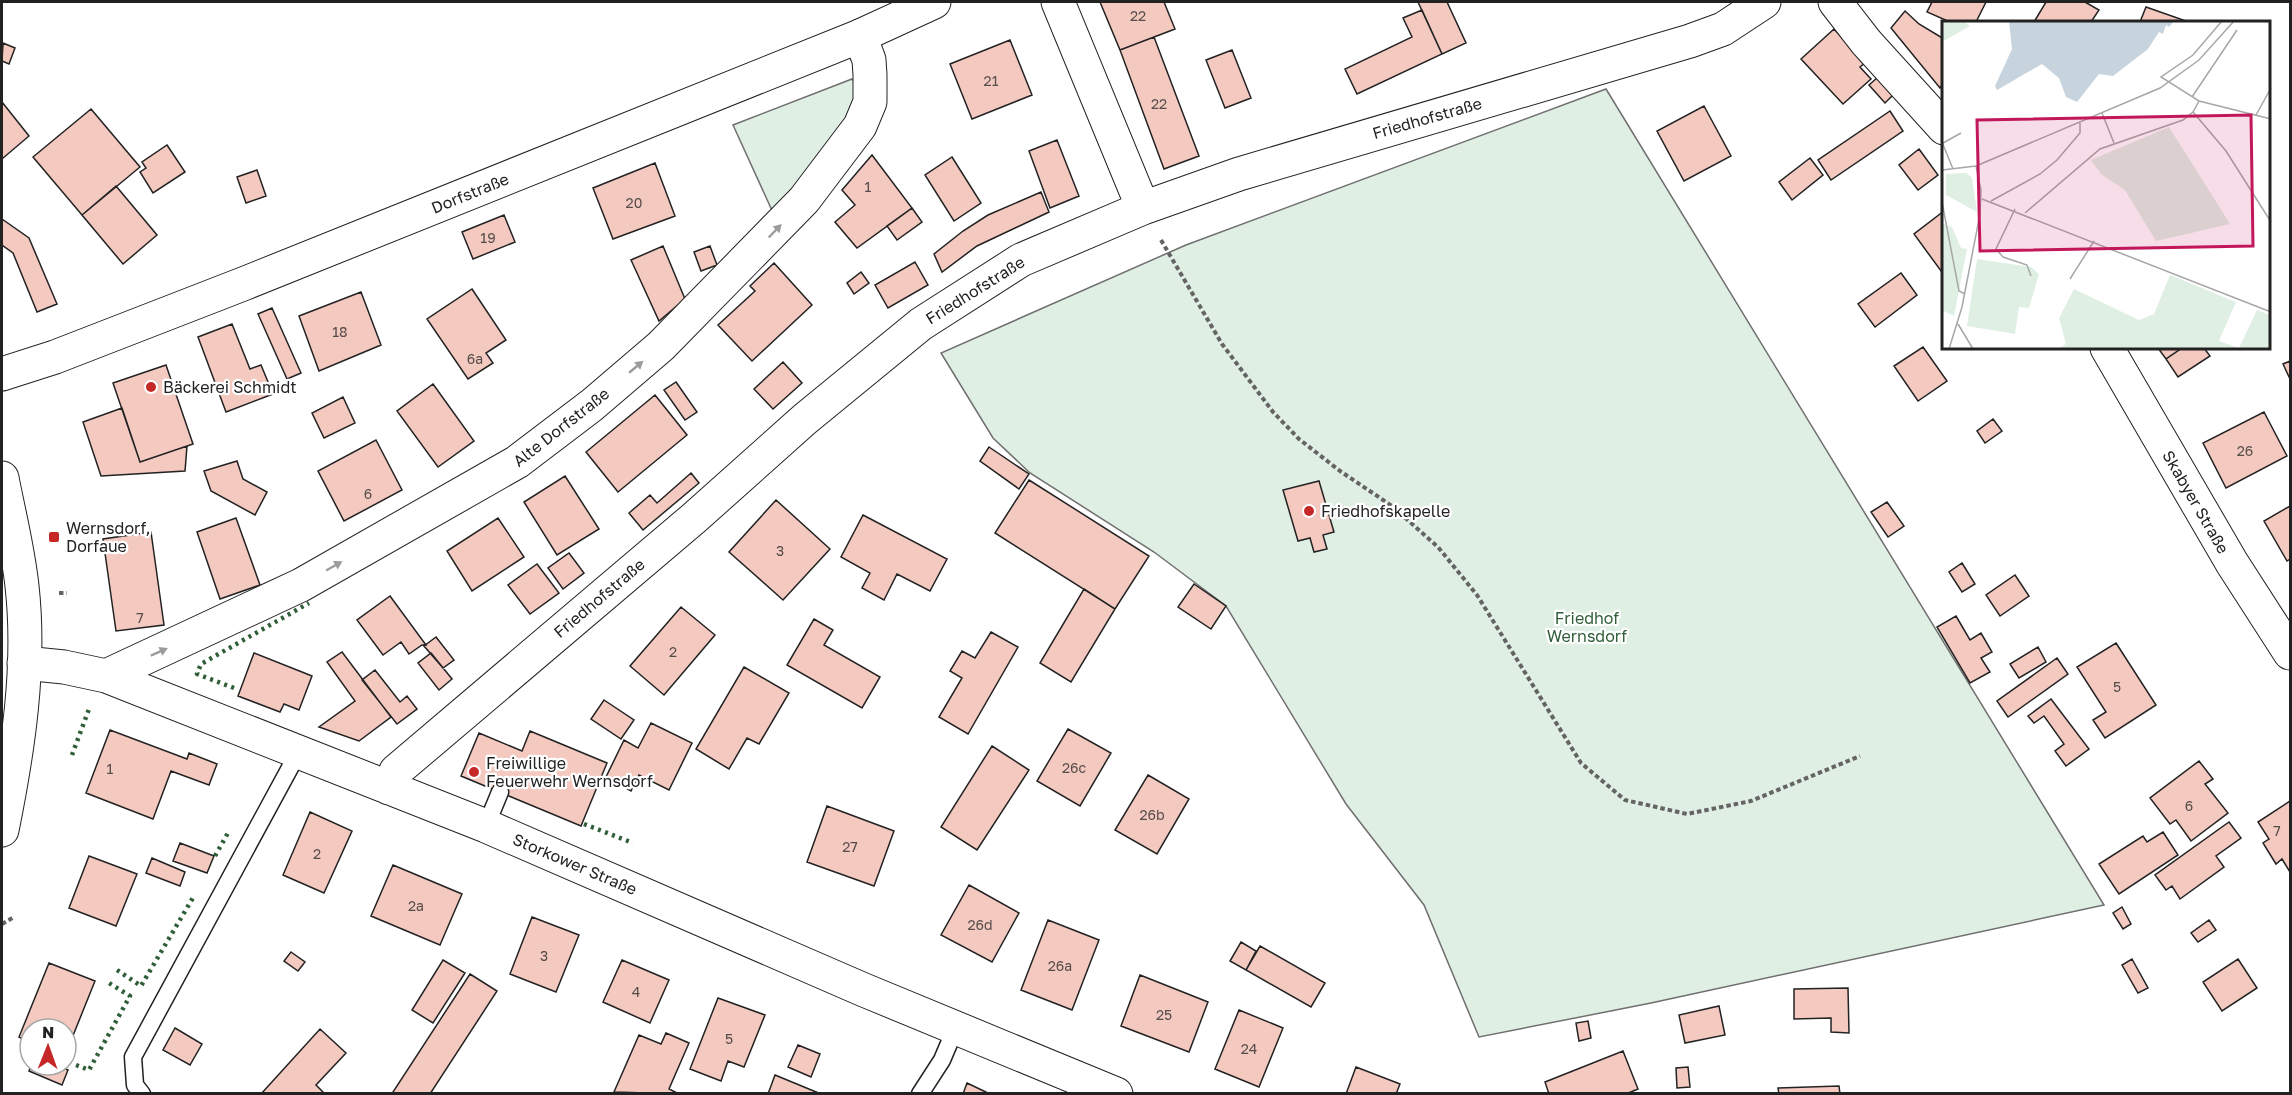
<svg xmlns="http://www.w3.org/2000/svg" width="2292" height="1095" viewBox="0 0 2292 1095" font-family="'Golos Text',sans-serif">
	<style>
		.green { fill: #e0efe3; stroke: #6f6f6f; stroke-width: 1.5 }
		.building { fill: #f3c9c0; stroke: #222; stroke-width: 1.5 }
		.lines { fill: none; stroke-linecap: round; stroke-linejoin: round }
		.lane-casing { stroke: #222; stroke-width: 19 }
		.street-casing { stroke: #222; stroke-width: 35 }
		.secondary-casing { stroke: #222; stroke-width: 35 }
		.path { stroke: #646464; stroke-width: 4; stroke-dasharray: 4.5 3; stroke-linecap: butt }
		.lane { stroke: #fff; stroke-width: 16 }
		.street { stroke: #fff; stroke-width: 33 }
		.secondary { stroke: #fff; stroke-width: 33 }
		.hedge { stroke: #2f5e38; stroke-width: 4.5; stroke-dasharray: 3 4.5; stroke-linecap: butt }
		.oneway { fill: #9c9c9c }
		.poi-dot { fill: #c62828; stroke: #fff; stroke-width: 2 }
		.labels { text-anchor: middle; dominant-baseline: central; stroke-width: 4.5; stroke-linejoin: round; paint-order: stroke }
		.number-label { font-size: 14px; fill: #564c4a }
		.street-label { font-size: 16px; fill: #222; stroke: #fff }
		.poi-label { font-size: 16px; fill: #222; stroke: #fff; text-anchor: start }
		.park-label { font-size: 16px; fill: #2f5e38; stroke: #fff }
		.inset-road { fill: none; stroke: #a7a7a7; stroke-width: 1.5 }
		.view { fill: #c2185b; fill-opacity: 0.15; stroke: #c2185b; stroke-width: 3 }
		.inset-edge { fill: none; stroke: #222; stroke-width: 3 }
	</style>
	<rect width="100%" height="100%" fill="#fff"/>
	<path class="green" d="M852,79L856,84L852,121L775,217L733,125Z
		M1606,89L2104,905L1651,1003L1479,1037L1424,905L1346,804L1226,606L1154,552L1030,473L993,438L941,353L1186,245Z"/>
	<path class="building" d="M1100,2H1164L1175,29L1120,50Z
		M1418,2H1447L1466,43L1442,54Z
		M1932,2H1986L1976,22H1950L1927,12Z
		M2046,2H2085L2099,10L2091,22H2034Z
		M2146,7L2186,21V22H2140Z
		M1422,10L1442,54L1357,94L1345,69L1412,37L1403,18Z
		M1905,11L1919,24L1944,39V82L1940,88L1891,28Z
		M1834,29L1865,63L1860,67L1871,79L1843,104L1801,59Z
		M1154,37L1199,156L1164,169L1120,50Z
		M1010,40L1032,95L972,119L950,64Z
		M3,43L15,48L9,64L2,61Z
		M1232,50L1251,98L1225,108L1206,60Z
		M1878,77L1894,94L1885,103L1869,85Z
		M2,102L29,136L2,159Z
		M1704,106L1731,156L1684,181L1657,131Z
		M91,109L140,167L82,215L33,157Z
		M1890,111L1903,131L1831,180L1818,160Z
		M1057,140L1079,196L1050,208L1029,151Z
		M167,145L185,172L153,193L140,172L146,168L142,162Z
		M1919,149L1938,175L1918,190L1899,165Z
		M872,155L912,208L857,248L835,222L855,205L842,190Z
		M952,157L981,203L954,221L925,175Z
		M1810,158L1823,175L1792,200L1779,182Z
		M655,163L675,216L613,239L593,188Z
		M257,170L266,196L246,203L237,177Z
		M116,186L157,235L123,264L82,215Z
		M1041,192L1049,212L977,246L942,272L934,254L963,231L988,215Z
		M912,208L922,222L897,240L887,226Z
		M1944,211V275L1914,234Z
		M504,215L515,242L473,259L462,232Z
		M2,219L29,238L57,304L37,312L13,253L2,245Z
		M663,246L685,299L659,321L631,260Z
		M710,246L717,265L701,271L694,252Z
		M915,262L928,285L888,308L875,285Z
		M774,263L812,305L752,361L718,325L755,291L750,286Z
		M861,272L869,283L854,294L847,283Z
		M1901,273L1917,295L1875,327L1858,304Z
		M472,289L506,340L486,353L493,363L468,379L427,319Z
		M361,292L381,345L319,371L299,316Z
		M272,308L301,373L287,379L258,314Z
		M232,324L250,369L261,365L273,394L226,412L198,337Z
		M1923,347L1947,381L1918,401L1894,366Z
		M2158,348H2182L2166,359Z
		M2182,348H2204L2210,356L2178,377L2166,359Z
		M2290,361V379L2283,364Z
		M783,362L802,383L773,409L754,389Z
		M166,365L193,444L140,462L113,383Z
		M676,382L697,412L685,420L664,390Z
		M433,384L474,441L438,467L397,411Z
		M655,395L687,435L618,492L586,452Z
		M343,397L355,423L324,438L312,413Z
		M122,408L140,462L187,446L185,471L101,476L83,422Z
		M2264,412L2287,456L2226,488L2203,443Z
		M1993,419L2002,431L1985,443L1977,431Z
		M376,440L402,490L344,521L318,471Z
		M989,447L1029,474L1019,489L980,461Z
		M237,461L243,479L267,492L255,515L211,491L204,471Z
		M691,473L699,483L643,530L629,513L650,495L657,503Z
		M565,476L599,529L557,555L524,502Z
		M1029,480L1149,556L1115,609L995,533Z
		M1319,481L1334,532L1323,535L1327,549L1314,552L1310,538L1298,541L1283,490Z
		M776,500L830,549L783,600L729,552Z
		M1887,502L1904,526L1888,537L1871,512Z
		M2290,506V559L2287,561L2264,521Z
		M863,515L947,559L930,591L897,574L884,600L862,588L870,573L841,557Z
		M236,518L260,585L220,599L197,532Z
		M498,518L524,557L472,591L447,551Z
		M151,532L164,625L116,631L103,539Z
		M569,553L584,573L563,589L548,568Z
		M1962,563L1975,584L1962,592L1949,572Z
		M537,564L559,593L530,614L508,585Z
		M2015,575L2029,596L2000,616L1986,595Z
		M1194,584L1226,606L1211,629L1178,607Z
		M1084,589L1115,609L1071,682L1040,663Z
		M390,596L426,645H422L409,654L401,642L383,655L357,620Z
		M681,607L715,635L664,695L630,666Z
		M1956,616L1970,640L1981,633L1992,652L1981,658L1990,672L1970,683L1937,627Z
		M814,619L833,630L824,645L880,677L862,708L787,665Z
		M991,632L1018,647L968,734L939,717L962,678L950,671L962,651L975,658Z
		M436,637L454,660L443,668L424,646Z
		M2116,643L2156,705L2105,738L2093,720L2106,712L2077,667Z
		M2038,647L2046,662L2019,678L2010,664Z
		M342,652L391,717L359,741L319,727L355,701L327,662Z
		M254,653L312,676L299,710L284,704L280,712L238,696Z
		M431,653L452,679L439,690L418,663Z
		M2057,658L2068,674L2008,717L1997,701Z
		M744,667L789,693L759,744L747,738L729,769L696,749Z
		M375,670L400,702L407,696L417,709L397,724L362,680Z
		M2051,699L2089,749L2066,766L2055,751L2064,744L2044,716L2034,723L2028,716Z
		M604,700L634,720L621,739L591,719Z
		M651,723L692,743L669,790L639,775L631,791L606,777L624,740L638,748Z
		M1068,729L1111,753L1080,806L1037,781Z
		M110,730L187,759L189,753L217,764L209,785L171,771L153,819L86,793Z
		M530,731L607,763L581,826L461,776L479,733L522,751Z
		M992,746L1029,770L977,850L941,827Z
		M2199,761L2213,779L2205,784L2228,813L2191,841L2176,820L2170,824L2150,798Z
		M1148,775L1189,799L1157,854L1115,830Z
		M2290,801V872L2282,859L2276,864L2263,843L2269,839L2258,822Z
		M827,806L894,831L874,886L807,862Z
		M310,812L352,831L324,893L283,875Z
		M2229,822L2241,838L2216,856L2224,867L2180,899L2172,886L2166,890L2155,875Z
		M2163,832L2178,855L2119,894L2099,864L2143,836L2147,842Z
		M180,843L214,856L207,873L173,861Z
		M89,856L137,874L116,926L69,908Z
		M152,858L185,872L180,886L146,873Z
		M393,865L462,894L440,945L371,916Z
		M969,885L1019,913L992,962L941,935Z
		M2122,907L2131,924L2123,929L2113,913Z
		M532,917L579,935L556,992L510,974Z
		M1048,920L1099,940L1072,1010L1021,990Z
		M2209,920L2216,930L2198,942L2191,933Z
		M1241,942L1256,951L1246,970L1230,961Z
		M1260,946L1325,983L1311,1007L1246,970Z
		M291,952L305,962L298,971L284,961Z
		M2132,959L2148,988L2138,993L2122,965Z
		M2238,959L2257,988L2222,1011L2203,982Z
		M443,960L465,973L433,1023L412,1010Z
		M622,960L669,980L650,1023L603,1002Z
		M49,963L95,981L66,1053V1029H30V1042L19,1037Z
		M470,974L497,991L430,1094H396L393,1092Z
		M1140,975L1208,1002L1189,1052L1121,1026Z
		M1848,988L1849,1033L1831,1032V1018L1794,1019V989Z
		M718,998L765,1015L744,1067L728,1061L721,1081L690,1069Z
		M1719,1006L1725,1035L1685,1043L1679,1015Z
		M1239,1010L1283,1028L1259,1087L1215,1069Z
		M1588,1021L1591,1038L1579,1041L1576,1023Z
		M175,1028L202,1044L190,1065L163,1050Z
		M320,1029L346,1053L316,1085L325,1094H261Z
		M666,1033L689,1043L669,1089L679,1094L614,1092L639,1035L661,1044Z
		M798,1045L820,1054L811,1077L788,1067Z
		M1623,1051L1638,1089L1626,1094H1549L1545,1082Z
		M31,1065H55L68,1070L62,1085L29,1071Z
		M1356,1067L1400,1084L1396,1094H1346Z
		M1688,1067L1690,1087L1677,1088L1676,1068Z
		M775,1075L821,1094H768Z
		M967,1083L990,1094H963Z
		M1839,1086L1840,1094H1779L1778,1088Z"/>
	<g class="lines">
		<g class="lane-casing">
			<path id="lane" d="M486,826L500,792
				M142,1094L135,1085L133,1057L298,753
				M920,1094L942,1060L956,1027"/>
		</g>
		<g class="street-casing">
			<path id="street" d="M1058,2L1143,208
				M1835,2L1866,42L1944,128
				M2107,348L2232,563L2290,653
				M24,663L64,667L106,676L486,826L864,990L1116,1094
				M106,676L301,585L517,462L592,405L661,346L804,200L860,126L870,102V75L869,60L860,36
				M389,788L396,771L693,519L805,419L921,324L1021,260L1143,208L1239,174L1690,41L1723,29L1764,2"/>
		</g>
		<g class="secondary-casing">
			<path id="secondary" d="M2,374L55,357L243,284L860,36L934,2
				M2,478C9,514 18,549 22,586C31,667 18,751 2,830"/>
		</g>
		<path class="path" d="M1161,240L1222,344L1273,412L1299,439L1340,471L1392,506L1438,547L1477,595L1581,763L1625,800L1687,814L1751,801L1860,756
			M54,537L61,536
			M59,593H67
			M2,924L14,917"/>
		<use href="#lane" class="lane"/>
		<use href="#street" class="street"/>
		<use href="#secondary" class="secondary"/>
		<path class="hedge" d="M234,688L197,674L201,664L309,603
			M72,755L89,709
			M584,824L633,843
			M215,856L229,831
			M117,970L141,986L194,896
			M76,1065L89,1070L130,996L109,983"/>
	</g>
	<defs><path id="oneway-solid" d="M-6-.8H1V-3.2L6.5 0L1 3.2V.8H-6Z" transform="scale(1.5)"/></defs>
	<g class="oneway">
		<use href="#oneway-solid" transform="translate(775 231) rotate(-46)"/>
		<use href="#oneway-solid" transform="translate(636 367) rotate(-40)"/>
		<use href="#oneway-solid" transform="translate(334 566) rotate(-30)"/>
		<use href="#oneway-solid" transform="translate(159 652) rotate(-24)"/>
	</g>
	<g class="poi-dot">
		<circle cx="151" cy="387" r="6"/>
		<circle cx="1309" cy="511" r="6"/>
		<rect x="48" y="531" width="12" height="12" rx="3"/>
		<circle cx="474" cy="772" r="6"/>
	</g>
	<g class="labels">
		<g class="number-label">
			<text x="1138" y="15">22</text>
			<text x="991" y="80">21</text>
			<text x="1159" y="103">22</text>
			<text x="868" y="186">1</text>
			<text x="634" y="202">20</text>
			<text x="488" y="237">19</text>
			<text x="340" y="331">18</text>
			<text x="475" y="358">6a</text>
			<text x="2245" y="450">26</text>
			<text x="368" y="493">6</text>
			<text x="780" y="550">3</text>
			<text x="140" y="617">7</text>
			<text x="673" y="651">2</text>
			<text x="2117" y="686">5</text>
			<text x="1074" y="767">26c</text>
			<text x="110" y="768">1</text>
			<text x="2189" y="805">6</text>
			<text x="1152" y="814">26b</text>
			<text x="2277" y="830">7</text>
			<text x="850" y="846">27</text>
			<text x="317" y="853">2</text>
			<text x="416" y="905">2a</text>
			<text x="980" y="924">26d</text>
			<text x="544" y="955">3</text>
			<text x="1060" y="965">26a</text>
			<text x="636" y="991">4</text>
			<text x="1164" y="1014">25</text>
			<text x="729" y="1038">5</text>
			<text x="1249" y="1048">24</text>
		</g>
		<g class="street-label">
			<text transform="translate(1427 118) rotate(-16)">Friedhofstraße</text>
			<text transform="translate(470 193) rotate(-22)">Dorfstraße</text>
			<text transform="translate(975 290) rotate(-32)">Friedhofstraße</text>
			<text transform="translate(561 427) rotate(-38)">Alte Dorfstraße</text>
			<text transform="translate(2196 502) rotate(60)">Skabyer Straße</text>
			<text transform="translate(599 598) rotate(-40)">Friedhofstraße</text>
			<text transform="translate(575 864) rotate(23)">Storkower Straße</text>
		</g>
		<g class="poi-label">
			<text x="163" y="387">Bäckerei Schmidt</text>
			<text x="1321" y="511">Friedhofskapelle</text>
			<text x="66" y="528">Wernsdorf,<tspan x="66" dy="18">Dorfaue</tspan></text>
			<text x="486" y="763">Freiwillige<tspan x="486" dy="18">Feuerwehr Wernsdorf</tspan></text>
		</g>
		<g class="park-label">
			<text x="1587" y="618">Friedhof<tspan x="1587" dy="18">Wernsdorf</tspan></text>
		</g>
	</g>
	<g transform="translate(1942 21)">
		<rect width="328" height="328" fill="#fff"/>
		<path d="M0,0H22L28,5L0,21ZM227,106L288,203L214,220L183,169L159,153L149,139ZM25,152L30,157L35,191L4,174V153ZM0,202L10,206L19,227L25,228L12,295L0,289ZM35,238L89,246L97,253L87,287L77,286L73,313L25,305ZM228,254L294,281L277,320L297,327L315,289L328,294V328H115L124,323L117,297L132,268L197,299L212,293Z" fill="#e0efe3"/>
		<path d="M67,0H232L227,6L224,4L221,13L217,11L206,28L171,55L157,53L135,81L124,76L117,57L100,43L55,69L53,65L70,28Z" fill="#c7d3dd"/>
		<path class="inset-road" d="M280,0L251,34L219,56L257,80L329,98M250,76L295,9M251,91L284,130L329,201M160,92L172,122M314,94L329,67M0,121L11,148M1,122L19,112M0,149L34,145M40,178L329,291M49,180L98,153L115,139L138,112V102M0,181L17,270L23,273M73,188L54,228L61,236L85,244L89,255M83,192L158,128L241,99L251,91L257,80M128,258L152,220M16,303L31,328M7,328L20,286L38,193L39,169L34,145L218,67L257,39L292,0"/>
		<path class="view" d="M309,94L311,225L38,230L35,99Z"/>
		<rect width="328" height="328" class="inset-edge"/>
	</g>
	<rect width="2292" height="1095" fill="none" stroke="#222222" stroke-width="6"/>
	<g transform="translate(48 1047) rotate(1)"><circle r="28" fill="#ffffff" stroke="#a7a7a7" stroke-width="1.5"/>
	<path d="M0-4.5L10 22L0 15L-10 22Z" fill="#c62828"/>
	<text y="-9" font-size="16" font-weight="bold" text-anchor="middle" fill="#222222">N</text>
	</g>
</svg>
